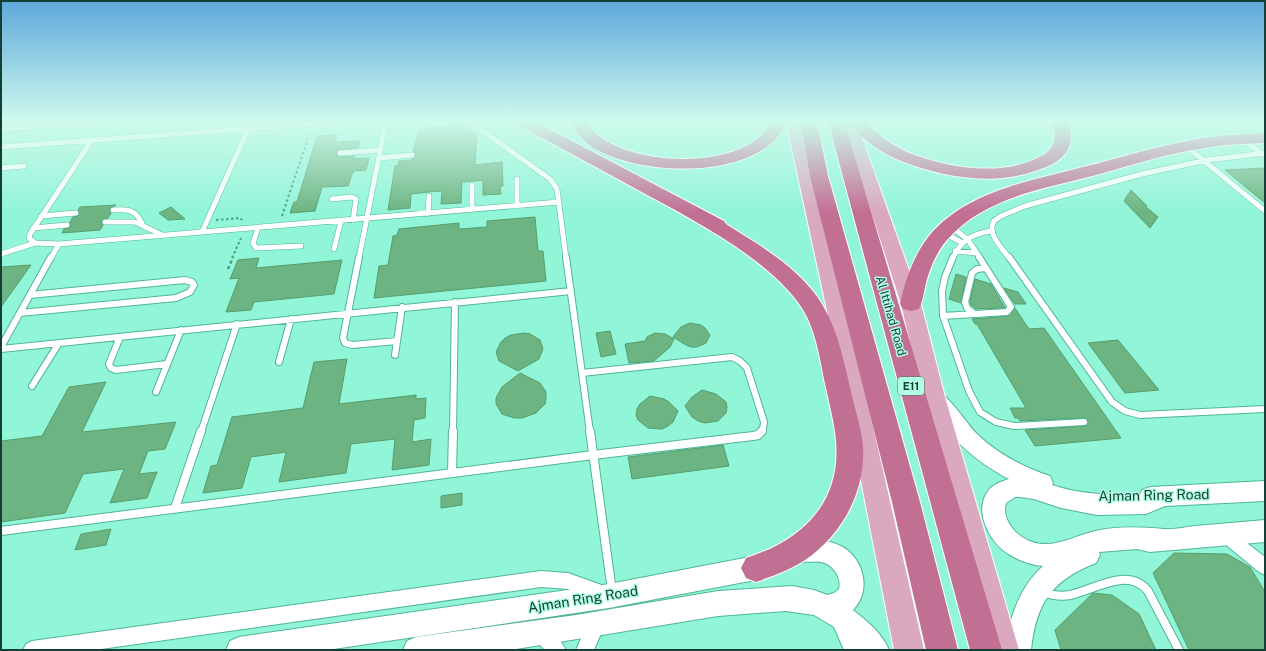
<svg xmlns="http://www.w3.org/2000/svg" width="1266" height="651" viewBox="0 0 1266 651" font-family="'Public Sans',sans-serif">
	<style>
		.building { fill: #6cb481; stroke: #569d6c }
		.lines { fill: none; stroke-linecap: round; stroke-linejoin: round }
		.lane-far2-casing { stroke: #50b59a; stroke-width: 6 }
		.lane-far1-casing { stroke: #50b59a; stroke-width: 8 }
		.lane-casing { stroke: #50b59a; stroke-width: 10 }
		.street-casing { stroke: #50b59a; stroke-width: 2 }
		.secondary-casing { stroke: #50b59a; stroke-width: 2 }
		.primary-casing { stroke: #fff; stroke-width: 2 }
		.highway-casing { stroke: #fff; stroke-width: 2 }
		.path-far1 { stroke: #529985; stroke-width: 2; stroke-dasharray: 2.5 2.5; stroke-linecap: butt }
		.path { stroke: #529985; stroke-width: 2.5; stroke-dasharray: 3 3; stroke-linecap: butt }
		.lane-far2 { stroke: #fff; stroke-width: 5 }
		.lane-far1 { stroke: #fff; stroke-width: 6 }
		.lane { stroke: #fff; stroke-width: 8 }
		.street { fill: #fff; fill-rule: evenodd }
		.secondary { fill: #fff; fill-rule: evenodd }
		.primary { fill: #daa9bf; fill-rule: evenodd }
		.highway { fill: #c26f94; fill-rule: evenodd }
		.labels { text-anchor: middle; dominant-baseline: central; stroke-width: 3; stroke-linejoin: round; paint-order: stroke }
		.shield { fill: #b1fee5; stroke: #437869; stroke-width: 1 }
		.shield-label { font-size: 11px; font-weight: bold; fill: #143f34 }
		.street-label { font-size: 12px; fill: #143f34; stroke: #b1fee5 }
		.near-street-label { font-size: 14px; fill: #143f34; stroke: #b1fee5 }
	</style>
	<rect width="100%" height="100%" fill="#91f5d7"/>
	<path class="building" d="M460,122L477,136L475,165L502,162L503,186H500L501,194L483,195V180L462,182L461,203L441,204L442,191L429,192L411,194L410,208L388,210L395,166H398L399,161L411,160L415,157L416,154L413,151L419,130H425V128L447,127Z
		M337,135L335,142L360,141L358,148L338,150L336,153L337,156L340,157L355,156L353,159L369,158L366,170L353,171L348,186L322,187L315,211L290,213L294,202H297L317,136Z
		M1265,168V203L1225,170Z
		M1131,190L1147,206L1146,207L1158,217L1150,228L1124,201Z
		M116,205L110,208L111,213L108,218L102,220L101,222L103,225L100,230L62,233L64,229L70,227V222L73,217L79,215L78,210L80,207Z
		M171,207L185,219L168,220L159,213Z
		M535,217L538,251H543L546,281L374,298L379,266L388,265L393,236L397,235L399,229L459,223V229L487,227V221Z
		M259,258L256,268L342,260L334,294L254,302L251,310L226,312L239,278L230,279L238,260Z
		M31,265L1,307V267Z
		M956,274L966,277L961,303L949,299Z
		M975,279L991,284L1005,308L976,309L971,305L970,302Z
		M1004,288L1018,292L1026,304H1015Z
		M1015,308L1029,329L1044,328L1121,438L1035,446L1025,430L1084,426L1088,424V421L1084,418L1020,421L1018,418H1015L1010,408H1026L977,324H975L972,319L1008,316Z
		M690,323L701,325L705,328L710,335L706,343L697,347H691L686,345L673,337L681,327Z
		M610,331L616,354L601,357L596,333Z
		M524,333L530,334L540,340L543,349L539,359L518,371L499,361L496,352L501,342L505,338L511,335Z
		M655,333L665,334L674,339L670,347L654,361L629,363L625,344L645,341L647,337Z
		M1118,340L1159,390L1125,393L1088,343Z
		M347,359L339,404L416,395V399L426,398L425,418L414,420L412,442L431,439L429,465L392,470L395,439L351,444L346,473L279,482L286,452L251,457L242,488L203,493L211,466L217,465L232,417L303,408L314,362Z
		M520,373L540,383L546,392V398L545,404L536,413L522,418H514L502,414L496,404V398L502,387Z
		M106,382L82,432L176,422L165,449L148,451L139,474L157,472L147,498L110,503L124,469L83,474L65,513L1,522V441L42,436L69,387Z
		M702,390L716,394L726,402L727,407L726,413L718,421L705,423L698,421L692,417L685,406L692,397Z
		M650,396L664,399L669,402L678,411L673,422L668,426L662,429L648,428L638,420L636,415L637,409L640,404Z
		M723,445L729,466L632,479L628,457Z
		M462,493V505L441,508V496Z
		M111,529L106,545L75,550L81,534Z
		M1174,553L1227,554L1250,567L1265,592V650H1189L1153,573Z
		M1093,593L1112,595L1139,614L1156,650H1061L1055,630Z"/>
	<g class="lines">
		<g class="lane-far2-casing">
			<path id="lane-far2" d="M469,121L550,179L557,189L566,258
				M1,129L109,121
				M92,140L30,234L29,238L35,243L59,244L559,202
				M1244,140L1262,154
				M1186,146L1265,211
				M1,147L352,121
				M340,153L381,150
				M379,158L412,155
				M1,168L24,166
				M517,179V206
				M472,185V210
				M332,199L351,197L356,199L353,220
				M113,210C127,209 135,209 142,223
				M428,214L429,196
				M41,216L76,213
				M105,222H135L162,235
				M951,226L968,240L980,258
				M33,228L67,225
				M258,228L253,243L256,248L301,246
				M202,232L248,129
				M944,233L961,242
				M334,249L341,221
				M955,251L977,253
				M1,254L35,243
				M51,258L59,244
				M359,258L386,121
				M953,258C961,240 972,234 991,231
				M1009,258C1003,249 986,233 994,221L1001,216L1025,206L1142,174L1207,160L1265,153"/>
		</g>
		<g class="lane-far1-casing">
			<path id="lane-far1" d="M359,257L343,338L345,343L352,345L397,341
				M566,257L590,432
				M953,257L945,277L942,291L943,316L969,391L980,412L996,422L1014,426L1084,422
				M1009,257L1112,402L1125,411L1140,415L1265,409
				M20,313L176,298L190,292L194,285L192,282L185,280L30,295
				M973,313L967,308L965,302L972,273L977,269L986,268
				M943,316L1007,312L1011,307L979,257
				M120,337L109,364L111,368L116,370L167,364
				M1,347L51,257
				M1,349L571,291
				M395,355L402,307
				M279,362L291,319
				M582,373L732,357L740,361L747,368L764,422L763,429L761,432
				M32,386L59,343
				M156,392L181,330
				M201,432L237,324
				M453,432L455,302"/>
		</g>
		<g class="lane-casing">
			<path id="lane" d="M590,431L612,591
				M452,473L453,431
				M175,508L201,431
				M1,531L593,455L753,436L758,435L762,431
				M1042,592C1051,595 1060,597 1070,595C1094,590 1128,566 1148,591L1179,650"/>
		</g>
		<g class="street-casing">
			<path id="street" d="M1225,528L1230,530L1265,557V575L1259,572L1220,540L1217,535L1220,530Z
				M541,571L568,573L607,587L609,593L607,599L601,601L568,589L541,587L94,650H23L26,644L32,641Z
				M596,615L602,618L605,624L594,650H576L590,618Z
				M540,624C550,629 561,640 566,650H545L534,639L531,633L534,627Z"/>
		</g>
		<g class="secondary-casing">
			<path id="secondary" d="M937,392C950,396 966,423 977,434C998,454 1023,467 1050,476L1053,483L1052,485C1082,495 1109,495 1140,494L1142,490L1150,487L1265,481V501L1165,506L1146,514L1097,515L1061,508L1034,499L1020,497H1015L1006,503C1001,520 1017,537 1032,542C1054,549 1074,536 1095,531C1118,526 1141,527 1164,529C1174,530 1185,527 1195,526C1218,524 1242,522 1265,520V542L1150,552L1137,549L1099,552L1100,555L1096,563C1052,580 1036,603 1031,650H1005C1009,620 1019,587 1043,566C1030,565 1015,559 1004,551C988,538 974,510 988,491C992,485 1002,481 1009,479C975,462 945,434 927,400L930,394Z
				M820,539C827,541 835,543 841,546C864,558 872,591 853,610C867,621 882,633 889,650H844L834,627L814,615L786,611L718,616L510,650H403L407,641L416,637L576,615L718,591L792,586L814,590L827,595L834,593L839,589C842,578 833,564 821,562C812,560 808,564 797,560L793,552L797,544L805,541Z
				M765,554L774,558L777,566L774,574L765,578L609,608L327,650H226L230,641L239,637L609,584Z"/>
		</g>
		<g class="primary-casing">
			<path id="primary" d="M786,121H800L857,357L924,650H894L837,357Z
				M842,121H856L921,304L945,397L1019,650H989L923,397L901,304Z"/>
		</g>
		<g class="highway-casing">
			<path id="highway" d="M514,121H534L724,221L726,224C756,243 789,262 812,290C835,318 842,353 850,387C854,407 861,426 863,446C866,491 842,535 805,560C790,570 773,576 756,582L746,578L741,568L746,558C754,555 762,552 770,549C819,525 843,487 835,432C833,417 829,403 826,388C820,361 817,332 802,308C770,259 690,218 638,190C598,168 557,146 516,124Z
				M570,121H586C612,169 749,174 771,121H787C763,183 634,177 589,145C581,139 575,130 570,121Z
				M801,121H817L828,176L920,502L958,650H926L892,502L810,176Z
				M828,121H844L1002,650H970Z
				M848,121H865C878,135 894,147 912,154C952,169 1005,177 1043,155C1056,147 1057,135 1051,121H1067C1073,133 1073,144 1064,155C1057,163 1045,168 1035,171C992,186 942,177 901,161C881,153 861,139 848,121Z
				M1265,133V143C1245,144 1225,144 1205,148C1168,153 1132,165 1096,175C1044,189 984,197 947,240C936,253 930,268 926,283C924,292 923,301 919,309L911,311L903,309L900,304C906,277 915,251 934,230C974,189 1031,181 1083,167C1124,157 1163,144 1204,138C1224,135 1245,134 1265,133Z"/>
		</g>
		<path class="path-far1" d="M282,216L310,132
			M216,220L240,218L242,220
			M232,258L241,238"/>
		<path class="path" d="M228,269L233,257"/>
		<use href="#lane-far2" class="lane-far2"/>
		<use href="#lane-far1" class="lane-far1"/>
		<use href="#lane" class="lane"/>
		<use href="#street" class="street"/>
		<use href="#secondary" class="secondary"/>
		<use href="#primary" class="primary"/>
		<use href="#highway" class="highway"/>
	</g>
	<linearGradient id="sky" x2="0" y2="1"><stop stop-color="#5da8da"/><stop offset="0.57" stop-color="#cefaed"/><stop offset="1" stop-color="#cefaed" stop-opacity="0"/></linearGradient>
	<rect width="1266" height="212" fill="url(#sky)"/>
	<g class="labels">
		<rect class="shield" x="898" y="377" width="26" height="18" rx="3"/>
		<g class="shield-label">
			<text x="911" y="386">E11</text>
		</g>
		<g class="street-label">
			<text transform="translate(891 316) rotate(74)">Al Ittihad Road</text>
		</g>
		<g class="near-street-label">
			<text transform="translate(1154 495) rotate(-1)">Ajman Ring Road</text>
			<text transform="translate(583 599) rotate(-9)">Ajman Ring Road</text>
		</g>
	</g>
	<rect width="1266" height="651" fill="none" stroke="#143f34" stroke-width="4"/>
</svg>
